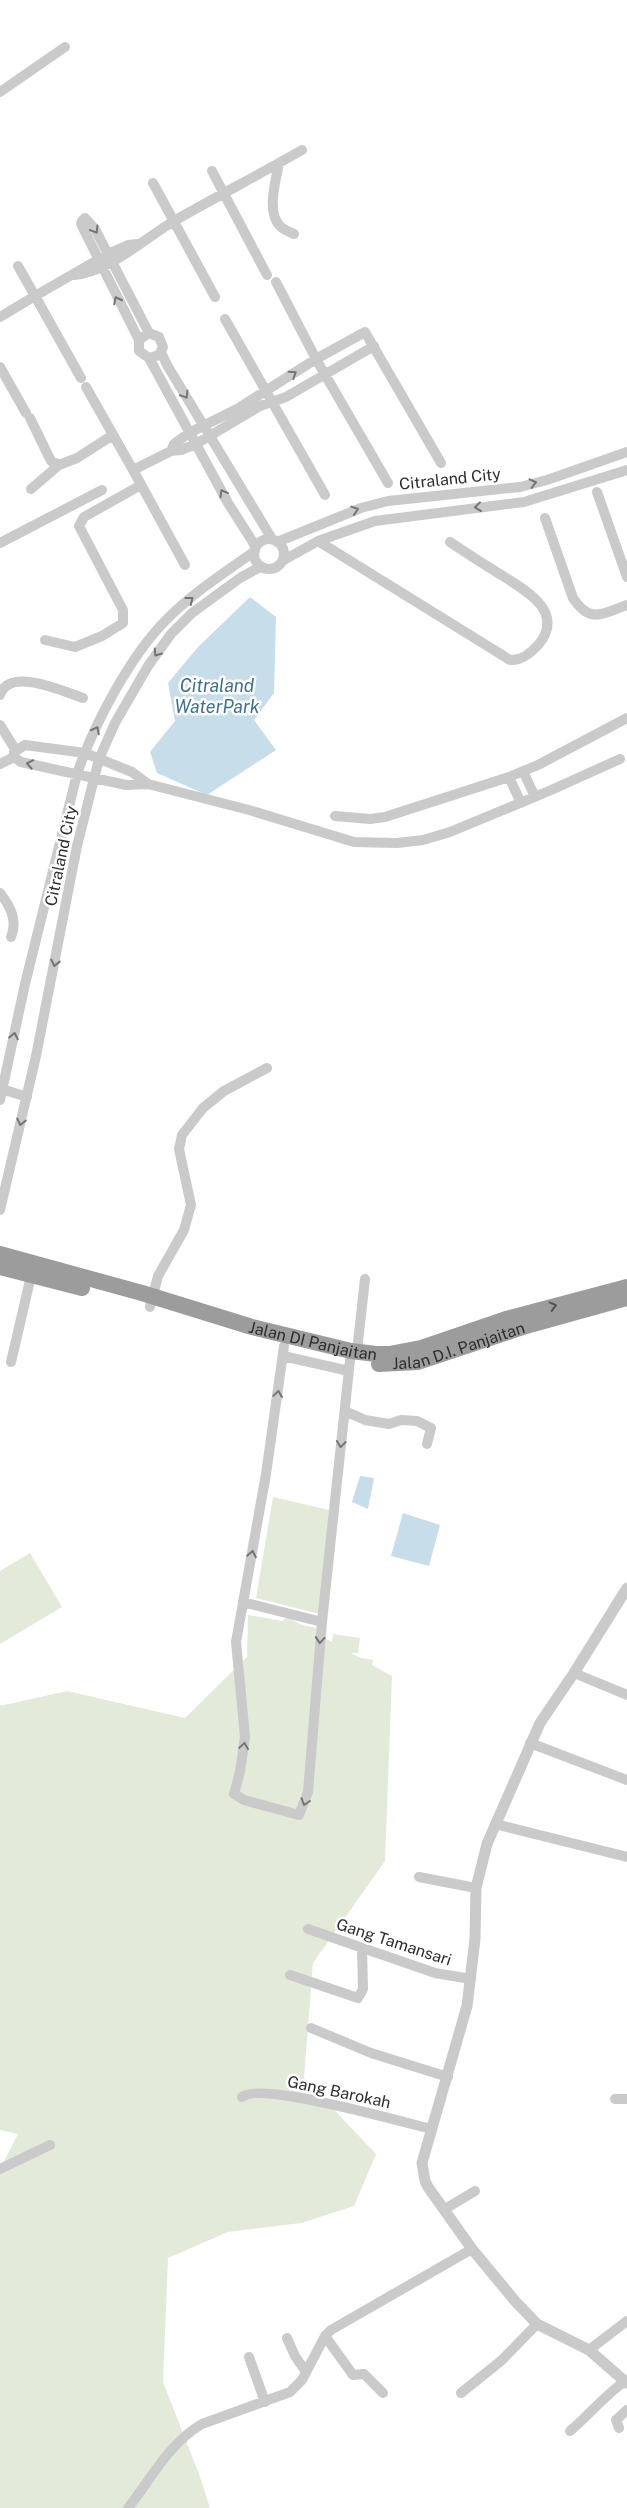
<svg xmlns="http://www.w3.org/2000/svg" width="627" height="2508" viewBox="0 0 627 2508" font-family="'Public Sans',sans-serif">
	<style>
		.green { fill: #e3eada }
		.water { fill: #c7ddea }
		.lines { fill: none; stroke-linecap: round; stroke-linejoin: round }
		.minor { stroke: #cacaca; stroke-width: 10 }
		.tertiary { stroke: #cacaca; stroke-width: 11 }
		.trunk { stroke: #9c9c9c; stroke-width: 16 }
		.oneway { stroke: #747474 }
		.oneway2 { stroke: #545454 }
		.labels { text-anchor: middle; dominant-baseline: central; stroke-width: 5; stroke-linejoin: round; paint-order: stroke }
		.street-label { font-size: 16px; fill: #2d2d2d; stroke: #fff }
		.water-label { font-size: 18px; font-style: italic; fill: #3d708c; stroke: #fff }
	</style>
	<rect width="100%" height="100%" fill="#fff"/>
	<path class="green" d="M273,1497L329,1510L320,1614L256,1598Z
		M30,1553L62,1607L0,1644V1571Z
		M248,1615L282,1621L287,1617L302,1625L316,1628V1633L332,1642L333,1634L360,1638L358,1653H351L361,1658L373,1660L372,1665L392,1676L385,1861L313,1963L304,2078L376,2154L354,2206L301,2223L228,2232L168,2258L163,2382L199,2474L210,2508H0V2169L18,2134L0,2130V1706L67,1691L185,1718L247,1657Z"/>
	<path class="water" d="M250,597L276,617L274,693L254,720L276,750L207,795L157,773L150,752L175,721L168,683L198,647Z
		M360,1476L374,1478L368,1509L352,1502Z
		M403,1513L440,1525L429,1566L391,1556Z"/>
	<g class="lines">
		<path class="minor" d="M0,92L65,47
			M279,163C276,180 266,212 280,226C283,229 289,232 294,234
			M212,171L267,275
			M153,183L215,297
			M18,266L35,296L108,254L128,245L138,244
			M74,275C109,272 144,239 174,221C216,197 260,174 302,150
			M276,282L316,359L388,483
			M0,317L35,296L81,378
			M225,319L325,495
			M139,340L81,224L82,221L85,218L95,229L149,333
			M161,352L167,365L272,539
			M149,358L159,355L163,347L159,337L149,333L139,340V351L149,358L228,503L256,547
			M0,367L26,413
			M86,387L133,470L171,451L181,450L196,444L260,406L286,397L374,346
			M30,418L51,461L59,465L77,458L113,435
			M171,451L174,444L189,433L237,409L316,359L365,332L441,463
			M133,470L185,565
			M31,489L59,465
			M597,492L627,577
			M545,518L573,598C590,624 602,614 627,605
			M254 554a15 15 0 1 1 30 0a15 15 0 1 1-30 0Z
			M318,541L510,660C521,661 531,653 539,644C567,609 519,587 495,571C480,562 465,552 450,542
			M277,542L361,508L388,501L520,487L547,480L627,452
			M0,543L102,490
			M284,560L318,541L375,521L524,502L627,470
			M45,640L75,647L102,636L123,623V610L79,526L84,517L141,485
			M0,695C9,666 65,692 83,698
			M0,725L15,749
			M0,764L14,757
			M523,771L535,797
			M509,777L521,803
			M148,784L126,785L21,762L15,758L14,752L25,745L85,753L132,772L148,784L249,810L354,842L397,843L423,840L450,832L549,791L620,759
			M335,816L370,819L385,817L509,777L538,765L627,718
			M0,893C10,906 18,920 11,937
			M2,1089L27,1097
			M0,1100L25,984L77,774C94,724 130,656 167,619C193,593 225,572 255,551
			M0,1210L36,1056L77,846L99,759L115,723L148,666L171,634L192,613L240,578L260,567
			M150,1307L158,1276L184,1230L191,1205L179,1149L182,1135L203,1108L224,1091L267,1068
			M284,1346L266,1474L236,1642L245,1737L240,1772L234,1794L244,1800L299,1815L308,1792L322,1622L351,1351
			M357,1351L365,1279
			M283,1356L349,1371
			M11,1362L31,1276
			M345,1411L365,1420L389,1424L401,1420L417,1421L431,1428L427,1444
			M243,1602L322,1622
			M574,1673L627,1695
			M530,1743L627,1780
			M495,1824L627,1857
			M419,1877L476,1888
			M308,1929L435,1973L471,1979
			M290,1975L358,1998L363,1989L362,1948
			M311,2028L371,2053L448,2077
			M242,2097C259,2081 403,2122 431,2129
			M615,2099H627
			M0,2169L50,2145
			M445,2209L475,2191
			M325,2336L353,2375L364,2374L383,2393
			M287,2338L295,2356L306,2372
			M589,2350L627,2321
			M249,2357L265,2402
			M461,2393L502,2360L537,2324
			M619,2428L616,2420L627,2410
			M570,2431C589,2415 604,2396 625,2381
			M128,2508C151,2479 169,2443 202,2424L290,2392L302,2380L325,2336L331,2330L472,2249"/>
		<path class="tertiary" d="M627,1588L574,1673L540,1723L487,1844L476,1888L475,1939L467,2006L422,2163L425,2181L428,2187L472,2249L515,2301L537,2324L589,2350L627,2383"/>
		<g class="trunk">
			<path id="s1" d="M0,1254L142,1293L252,1327L351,1351L376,1354H389L421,1348L506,1319L627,1287"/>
			<path d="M0,1267L82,1288"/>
			<path id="s2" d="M379,1364L418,1362L526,1326L627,1298"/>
		</g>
	</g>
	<defs><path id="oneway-chevron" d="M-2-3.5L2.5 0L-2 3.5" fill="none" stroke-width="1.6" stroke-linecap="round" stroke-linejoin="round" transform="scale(1.25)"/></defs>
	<g class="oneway">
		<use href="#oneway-chevron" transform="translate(95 230) rotate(59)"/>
		<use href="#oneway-chevron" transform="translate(117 300) rotate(-117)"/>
		<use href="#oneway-chevron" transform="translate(293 374) rotate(-33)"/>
		<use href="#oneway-chevron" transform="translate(185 395) rotate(59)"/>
		<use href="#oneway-chevron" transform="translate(533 483) rotate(-14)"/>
		<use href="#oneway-chevron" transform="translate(223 493) rotate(-119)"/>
		<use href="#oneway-chevron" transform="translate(478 507) rotate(173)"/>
		<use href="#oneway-chevron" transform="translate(355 510) rotate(-18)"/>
		<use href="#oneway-chevron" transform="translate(190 600) rotate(-38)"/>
		<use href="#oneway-chevron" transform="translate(157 653) rotate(125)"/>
		<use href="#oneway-chevron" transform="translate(96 730) rotate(-63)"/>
		<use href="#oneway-chevron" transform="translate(30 764) rotate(-169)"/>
		<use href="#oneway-chevron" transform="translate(55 963) rotate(102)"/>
		<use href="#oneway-chevron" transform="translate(14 1036) rotate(-78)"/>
		<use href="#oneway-chevron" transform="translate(21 1122) rotate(103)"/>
		<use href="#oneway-chevron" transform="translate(278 1394) rotate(-82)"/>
		<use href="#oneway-chevron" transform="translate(341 1444) rotate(96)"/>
		<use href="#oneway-chevron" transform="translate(252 1554) rotate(-80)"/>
		<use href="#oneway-chevron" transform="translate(320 1640) rotate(95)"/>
		<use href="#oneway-chevron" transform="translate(244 1746) rotate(-82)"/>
		<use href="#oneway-chevron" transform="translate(305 1802) rotate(108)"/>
	</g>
	<use class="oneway2" href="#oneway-chevron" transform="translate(553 1306) rotate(-15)"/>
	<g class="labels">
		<g class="street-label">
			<text transform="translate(450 479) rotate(-6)">Citraland City</text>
			<text transform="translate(61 856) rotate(-78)">Citraland City</text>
			<text stroke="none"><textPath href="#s1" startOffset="325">Jalan DI Panjaitan</textPath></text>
			<text stroke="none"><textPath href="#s2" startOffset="82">Jalan D.I. Panjaitan</textPath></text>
			<text transform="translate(394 1942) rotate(18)">Gang Tamansari</text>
			<text transform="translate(339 2092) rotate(12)">Gang Barokah</text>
		</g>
		<g class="water-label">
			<text x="217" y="685">Citraland<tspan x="217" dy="21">WaterPark</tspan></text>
		</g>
	</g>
</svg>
